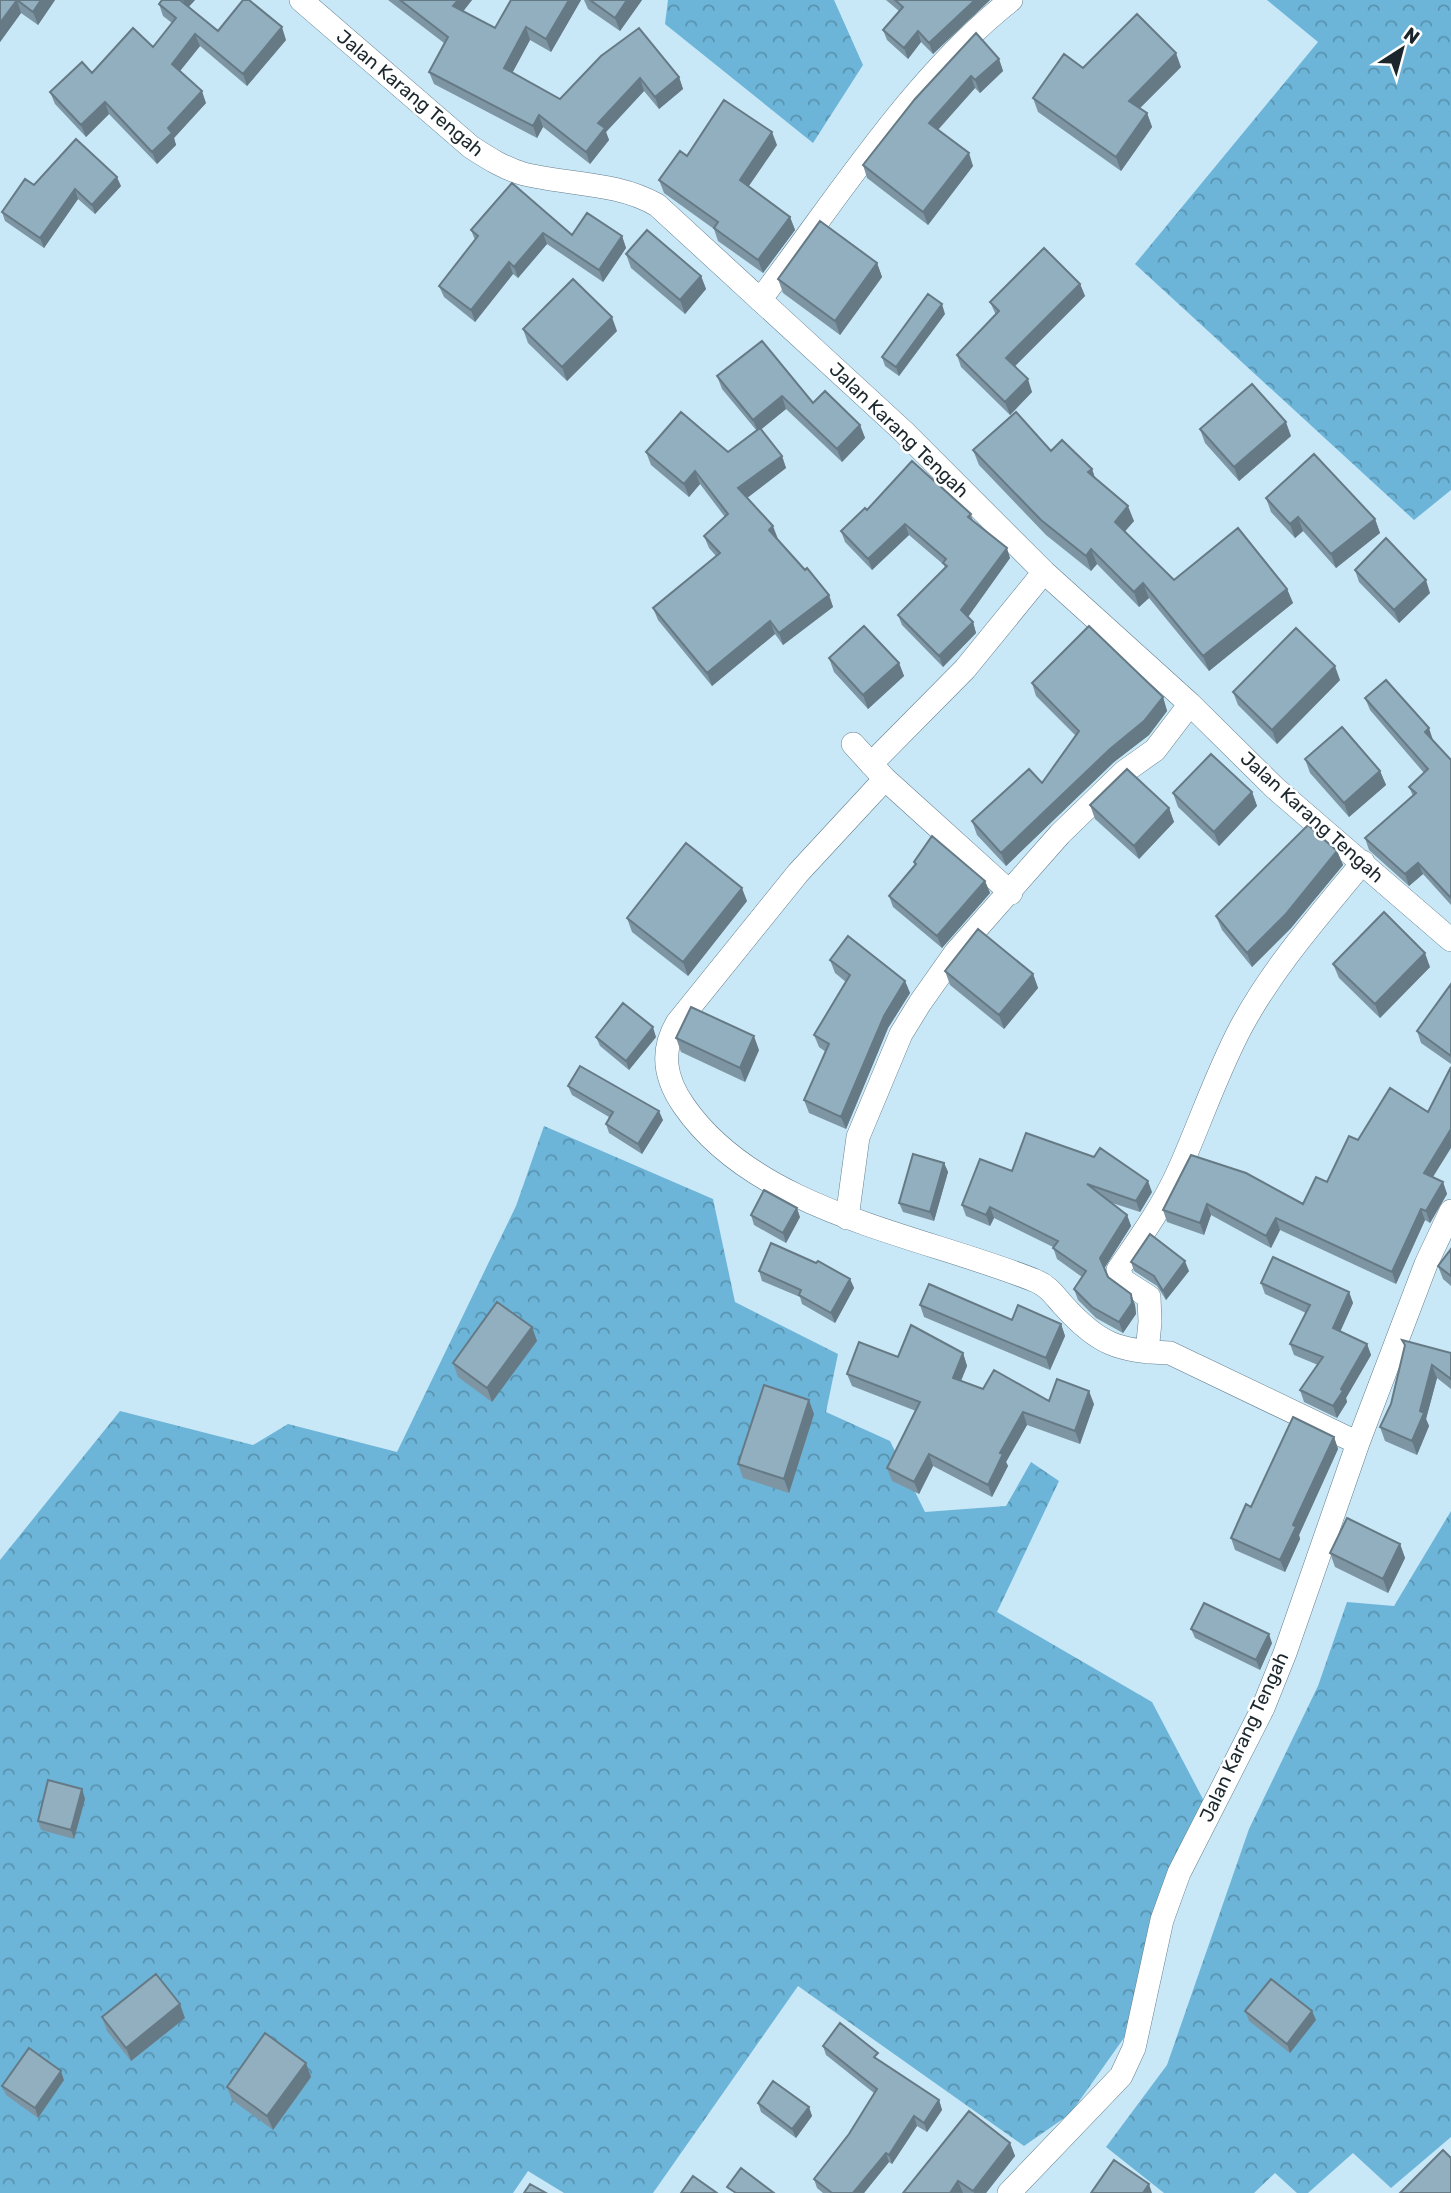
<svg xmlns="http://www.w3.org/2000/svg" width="1451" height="2193" viewBox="0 0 1451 2193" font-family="Rubik,sans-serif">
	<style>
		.forest { fill: url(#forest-crowns) }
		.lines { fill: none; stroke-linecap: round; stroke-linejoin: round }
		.minor-casing { stroke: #637f8e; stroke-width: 24 }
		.minor { stroke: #fff; stroke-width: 23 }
		.wall { fill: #7e96a4 }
		.shaded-wall { fill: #667a86 }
		.building { fill: #92afbf; stroke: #667a86; stroke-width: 2 }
		.labels { text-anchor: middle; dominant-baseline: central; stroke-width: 5; stroke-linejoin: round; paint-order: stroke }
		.street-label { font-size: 19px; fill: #1b272d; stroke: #fff }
	</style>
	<defs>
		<pattern id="forest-crowns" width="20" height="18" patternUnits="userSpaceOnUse" patternTransform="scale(1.75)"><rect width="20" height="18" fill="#6cb5d8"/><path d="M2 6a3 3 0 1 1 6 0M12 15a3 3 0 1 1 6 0" fill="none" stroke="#5893b0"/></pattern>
	</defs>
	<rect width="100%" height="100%" fill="#c8e7f7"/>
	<path class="forest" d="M668,0H834L863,65L813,143L665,24Z
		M1267,0H1451V490L1414,520L1135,264L1318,42Z
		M544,1126L713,1199L735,1302L838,1354L826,1412L890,1441L925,1512L1006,1506L1031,1462L1059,1481L997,1612L1152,1702L1204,1801L1126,2035L1070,2114L1024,2146L798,1986L653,2193H564L528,2171L513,2193H0V1560L120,1411L253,1445L288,1424L397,1452L516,1206Z
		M1451,1511V2137L1391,2188L1353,2153L1308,2193H1297L1275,2173L1254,2193H1164L1106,2147L1167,2065L1249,1829L1318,1686L1347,1602L1394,1606Z"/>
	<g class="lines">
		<g class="minor-casing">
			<path id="minor" d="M301,0L471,147C488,158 505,169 524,174C569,185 617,182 657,205L903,431L1044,572L1190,704L1275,788L1451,940
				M760,300C836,200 913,77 1011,0
				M853,744L885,779L1011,893
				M871,764L965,669L1044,572
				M885,779L798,873L677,1023C660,1052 665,1079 684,1106C758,1213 923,1235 1036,1281C1048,1286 1054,1295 1063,1305C1099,1345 1118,1351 1170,1353L1358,1443
				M847,1218L858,1137L901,1034L920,1003L956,952L1060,834L1124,772L1155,750L1190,704
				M1147,1352L1150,1322L1149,1297L1124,1281L1118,1270C1140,1238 1163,1206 1179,1170C1200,1123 1216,1075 1240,1029C1273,967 1319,916 1363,862
				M1009,2193L1121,2076L1134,2048L1162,1920L1179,1873L1263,1708L1285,1653L1358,1443L1426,1264L1451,1211"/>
		</g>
		<use href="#minor" class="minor"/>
	</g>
	<path class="wall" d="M0,0H55L38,25L21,13L0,42Z
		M162,0H195L188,7L218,31L286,40L247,86L200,46L180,71L206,103L174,138L176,145L157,164L109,114L86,137L55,104L50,92L153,47L172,23L163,16L159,4Z
		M388,0H472L463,11L495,28L581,0L551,52L530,40L512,73L560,99L601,56L679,77L683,89L659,109L644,91L606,132L609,140L590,164L543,127L537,138L434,84L429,72L444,43Z
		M584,0H642L620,31L588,9Z
		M886,0H990L933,54L921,42L908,59L887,40L883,30L899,11Z
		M999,59L1003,71L980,93L975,88L938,130L973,166L928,225L867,178L863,165L915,99Z
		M1181,67L1140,108L1147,113L1152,127L1121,171L1038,112L1033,98L1083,68Z
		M777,145L748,187L790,217L795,230L763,273L718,241L714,229L664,193L659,180L687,156Z
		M34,185L121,186L95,214L78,199L44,248L5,221L2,212Z
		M471,230L622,236L626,248L603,282L547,244L518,278L513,274L475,322L444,297L439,286L475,240Z
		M626,254L701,276L706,289L685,314L631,268Z
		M877,263L882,277L840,335L783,293L778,279Z
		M1080,284L1085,296L1015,366L1032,392L1010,415L961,367L957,355L996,315L990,302Z
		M945,314L899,376L885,366L882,357Z
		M523,329L617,331L567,381L528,343Z
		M717,376L813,403L860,425L865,438L842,462L786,409L761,429L782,456L786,468L747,498L777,539L829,595L833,607L783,645L775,634L712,686L658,620L653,608L716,556L709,548L704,536L725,517L700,484L689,497L651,465L646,452H728L757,431L722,389Z
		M1200,429L1291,436L1239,481L1205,443Z
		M973,450L1051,451L1092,469L1095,478L1134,521L1125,531L1174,580L1287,589L1293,603L1209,671L1149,598L1139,607L1097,564L1091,571L1046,535L979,465Z
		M1266,498L1375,519L1380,533L1336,568L1303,531L1295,538L1271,512Z
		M867,510L971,514L973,521L1010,558L968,617L973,622L976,633L943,667L902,625L898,615L945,568L944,565L909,535L872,570L845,542L841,531Z
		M1355,570L1430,593L1399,623L1359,582Z
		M829,658L899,663L904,676L868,709L834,672Z
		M1340,680L1277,744L1238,705L1233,692Z
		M1032,683L1163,697L1167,711L1149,735L1114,762L1006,866L977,835L972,821L1042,783L1076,736L1036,696Z
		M1365,698L1433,740L1451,760V905L1423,874L1409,886L1369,850L1365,838L1413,796L1409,787L1424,773L1370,710Z
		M1305,759L1380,771L1386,785L1349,817L1310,773Z
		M1252,792L1257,806L1219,846L1178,807L1173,793Z
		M1090,805L1169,808L1174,822L1139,859L1095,819Z
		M1337,851L1343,865L1291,928L1252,967L1222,930L1216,916Z
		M914,862L985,881L990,893L942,948L893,907L889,896L915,865Z
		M747,901L688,976L632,932L627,918Z
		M830,960L905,981L910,993L888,1028L846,1129L809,1113L804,1100L826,1052L819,1047L814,1035L846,982L835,973Z
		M1333,964L1430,967L1380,1018L1339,978Z
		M945,971L1033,974L1038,988L1004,1029L950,985Z
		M1451,984V1064L1421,1043L1417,1031Z
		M596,1037H656L629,1070L600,1046Z
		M676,1038L759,1050L745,1082L681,1052Z
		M568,1086L663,1120L642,1154L609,1133L606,1124L609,1117L572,1095Z
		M1191,1155L1303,1204L1327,1182L1433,1177L1443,1182L1447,1194L1430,1223L1425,1220L1396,1284L1280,1230L1271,1248L1211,1215L1204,1235L1167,1222L1163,1210Z
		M944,1163L948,1172L934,1221L903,1212L899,1203Z
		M1012,1171L1152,1192L1140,1212L1109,1202L1127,1215L1131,1226L1104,1268L1108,1277L1131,1294L1135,1305L1136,1314L1123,1333L1096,1318L1078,1300L1074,1289L1082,1277L1057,1259L1053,1247L994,1218L990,1226L966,1216L962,1205Z
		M751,1215L800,1217L786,1243L754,1225Z
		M1451,1249V1286L1443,1279L1438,1266Z
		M1131,1262L1189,1271L1166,1300L1157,1286L1134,1271Z
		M759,1271L850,1279L854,1288L835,1323L802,1304L800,1297L762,1281Z
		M1261,1283L1349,1292L1353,1303L1340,1331L1367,1344L1371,1355L1346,1398L1347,1402L1337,1418L1304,1402L1300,1390L1318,1365L1294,1355L1290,1344L1306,1313L1265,1294Z
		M920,1305L1012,1320L1061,1324L1065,1336L1050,1370L924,1317Z
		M532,1327L537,1341L492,1402L458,1377L453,1363Z
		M1402,1340L1451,1353V1389L1437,1378L1426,1419L1429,1426L1417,1455L1385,1441L1380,1427L1391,1404L1405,1347Z
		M963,1353L967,1366L961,1381L983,1389L1049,1401L1094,1404L1080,1444L1027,1425L1006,1462L1008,1466L992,1497L933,1466L919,1494L892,1481L887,1468L916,1411L852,1386L847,1374L898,1357Z
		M814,1414L789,1493L743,1478L738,1464Z
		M1334,1437L1338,1449L1299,1535L1300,1539L1285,1572L1235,1550L1231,1538Z
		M1400,1544L1405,1558L1388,1593L1335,1567L1330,1553Z
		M1191,1629L1272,1643L1260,1670L1195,1638Z
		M82,1789L85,1799L74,1839L41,1830L38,1821Z
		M1245,2011L1316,2020L1290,2053L1249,2021Z
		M102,2017L185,2018L131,2061L107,2031Z
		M823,2046L881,2061L939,2100L942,2110L927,2132L917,2126L892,2164L889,2162L864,2193H823L817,2188L814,2179L849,2134L874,2093L826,2055Z
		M306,2063L311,2077L273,2130L232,2100L227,2087Z
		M64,2080L38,2118L6,2095L2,2086Z
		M758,2103L809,2107L812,2116L796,2138L761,2112Z
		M1010,2143L1015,2156L986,2193H903Z"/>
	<path class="shaded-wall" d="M17,0L21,13L0,42V23Z
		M41,0H55L38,25L33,12Z
		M183,0H195L186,10Z
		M458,0H472L458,18L453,6Z
		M569,0H581L551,52L546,39Z
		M627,0H642L620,31L615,18Z
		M975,0H990L933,54L929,43Z
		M282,27L286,40L247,86L243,74Z
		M526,27L530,40L508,81L504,68Z
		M918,31L921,42L908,59L904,48Z
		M195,34L200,46L176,76L172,64Z
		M1176,53L1181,67L1134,114L1129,101Z
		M999,59L1003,71L980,93L975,80Z
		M971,76L975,88L933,135L929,123Z
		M679,77L683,89L659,109L655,97Z
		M640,78L644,91L606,132L609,140L590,164L586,152L598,123Z
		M202,91L206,103L174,138L176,145L157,164L152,152L168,128Z
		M105,102L109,114L86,137L81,125Z
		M1147,113L1152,127L1121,171L1116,157Z
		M539,115L543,127L537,138L533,126Z
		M772,132L777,145L744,193L740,180Z
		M969,153L973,166L928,225L923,212Z
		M117,177L121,186L95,214L92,205Z
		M75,189L78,199L44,248L40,238Z
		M790,217L795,230L763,273L758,260Z
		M543,233L547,244L518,278L514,267Z
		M622,236L626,248L603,282L599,270Z
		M509,262L513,274L475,322L471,310Z
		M877,263L882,277L840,335L835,321Z
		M701,276L706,289L685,314L680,300Z
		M1080,284L1085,296L1011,370L1006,358Z
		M942,304L945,314L899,376L896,367Z
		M612,317L617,331L567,381L562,367Z
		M1028,379L1032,392L1010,415L1005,402Z
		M782,396L786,409L758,432L753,420Z
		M1286,422L1291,436L1239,481L1234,467Z
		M860,425L865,438L842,462L837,449Z
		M782,456L786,468L743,501L738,488Z
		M1092,469L1097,484L1088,472Z
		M695,471L700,484L689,497L684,484Z
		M1128,506L1134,521L1120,537L1115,522Z
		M1298,517L1303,531L1295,538L1290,524Z
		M1375,519L1380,533L1336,568L1331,554Z
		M905,524L909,535L872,570L868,559Z
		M773,526L778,539L769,530Z
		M1007,548L1010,558L965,621L961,610Z
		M1091,549L1097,564L1091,571L1086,556Z
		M1426,580L1430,593L1399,623L1394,610Z
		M1143,583L1149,598L1139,607L1134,592Z
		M1287,589L1293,603L1209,671L1203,656Z
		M829,595L833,607L783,645L779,633Z
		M770,621L775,634L712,686L707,673Z
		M973,622L976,633L943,667L939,656Z
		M899,663L904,676L868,709L863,695Z
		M1335,666L1340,680L1277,744L1272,730Z
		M1163,697L1167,711L1149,735L1114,762L1006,866L1001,853Z
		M1429,728L1433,740L1425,732Z
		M1380,771L1386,785L1349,817L1344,803Z
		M1252,792L1257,806L1219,846L1214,832Z
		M1169,808L1174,822L1139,859L1134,846Z
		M1337,851L1343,865L1291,928L1252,967L1247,953Z
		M1418,863L1423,874L1409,886L1405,874Z
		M985,881L990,893L942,948L937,936Z
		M742,888L747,901L688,976L683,962Z
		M1425,953L1430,967L1380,1018L1375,1004Z
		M1033,974L1038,988L1004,1029L999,1015Z
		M905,981L910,993L888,1028L846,1129L841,1117L884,1016Z
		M653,1027L656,1037L629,1070L626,1061Z
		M754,1036L759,1050L745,1082L740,1068Z
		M659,1111L663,1120L642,1154L638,1144Z
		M1451,1129V1148L1428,1185L1424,1173Z
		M944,1163L948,1172L934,1221L930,1212Z
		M1148,1181L1152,1192L1140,1212L1136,1201Z
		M1443,1182L1447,1194L1430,1223L1426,1211Z
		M1207,1204L1211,1215L1204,1235L1200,1223Z
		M990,1207L994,1218L990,1226L986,1215Z
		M797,1208L800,1217L786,1243L783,1233Z
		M1421,1209L1425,1220L1396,1284L1392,1272Z
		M1127,1215L1131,1226L1104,1269L1100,1258Z
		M1276,1218L1280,1230L1271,1248L1266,1236Z
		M1185,1261L1189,1271L1166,1300L1163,1291Z
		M850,1279L854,1288L835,1323L831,1313Z
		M1349,1292L1353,1303L1337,1339L1333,1328Z
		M1131,1294L1135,1305L1136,1314L1123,1333L1119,1322Z
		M1061,1324L1065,1336L1050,1370L1046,1358Z
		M532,1327L537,1341L492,1402L487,1388Z
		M1367,1344L1371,1355L1346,1398L1347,1402L1337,1418L1333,1406L1341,1389Z
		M963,1353L967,1366L957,1390L953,1378Z
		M1432,1365L1437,1378L1426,1419L1429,1426L1417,1455L1412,1441Z
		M1089,1391L1094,1404L1080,1444L1075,1431Z
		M809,1400L814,1414L789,1493L784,1479Z
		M1023,1412L1027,1425L1006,1462L1008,1466L992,1497L988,1485L1000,1453Z
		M1334,1437L1338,1449L1299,1535L1300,1539L1285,1572L1280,1560L1293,1525Z
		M929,1454L933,1466L919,1494L914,1482Z
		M1400,1544L1405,1558L1388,1593L1383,1579Z
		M1269,1634L1272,1643L1260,1670L1256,1660Z
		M82,1789L85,1799L74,1839L71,1830Z
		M180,2004L185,2018L131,2061L126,2048Z
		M1312,2011L1316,2020L1290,2053L1287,2044Z
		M306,2063L311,2077L273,2130L267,2116Z
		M61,2071L64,2080L38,2118L35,2108Z
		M939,2100L942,2110L927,2132L924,2123Z
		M809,2107L812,2116L796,2138L792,2129Z
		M914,2116L917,2126L892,2164L889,2155Z
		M1010,2143L1015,2156L986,2193H974L973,2191Z
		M886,2153L889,2162L864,2193H853Z
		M958,2181L963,2193H950Z
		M1149,2184L1152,2193H1143Z"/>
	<path class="building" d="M0,0H41L33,12L17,0L0,23Z
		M162,0H180L218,31L243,0H249L282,27L243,74L195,34L172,64L202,91L168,128L172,133L152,152L105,102L81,125L50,92L82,62L92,73L133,28L153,47L176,18L159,4Z
		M400,0H458L453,6L495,28L511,0H569L546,39L526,27L504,68L560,99L601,56L639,28L679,77L655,97L640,78L598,123L605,128L586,152L539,115L533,126L429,72L448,37Z
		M590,0H627L615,18Z
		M895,0H975L929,43L918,31L904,48L883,30L903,7Z
		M1137,14L1176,53L1129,101L1147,113L1116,157L1033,98L1064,54L1083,68Z
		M976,33L999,59L975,80L971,76L929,123L969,153L923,212L863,165L915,99Z
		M724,100L772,132L740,180L790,217L758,260L714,228L718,222L659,180L680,151L687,156Z
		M76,139L117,177L92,205L75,189L40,238L2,212L25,179L34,185Z
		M512,183L572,235L587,213L622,236L599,270L543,233L514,267L509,262L471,310L439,286L478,236L471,230Z
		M820,221L877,263L835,321L778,279Z
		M647,230L701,276L680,300L626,254Z
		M1044,248L1080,284L1006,358L1028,379L1005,402L957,355L999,311L990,302Z
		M573,279L612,317L562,367L523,329Z
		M928,294L942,304L896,367L882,357Z
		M762,341L813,403L825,391L860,425L837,449L782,396L753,420L717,376Z
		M1252,384L1286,422L1234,467L1200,429Z
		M681,412L728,452L760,428L782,456L738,488L773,526L769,530L805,570L807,568L829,595L779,633L770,621L707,673L653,608L720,553L704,536L728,514L695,471L684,484L646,452Z
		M1016,412L1051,451L1062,440L1092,469L1088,472L1128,506L1115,522L1174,580L1238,528L1287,589L1203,656L1143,583L1134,592L1091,549L1086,556L1041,520L973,450Z
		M1314,454L1375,519L1331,554L1298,517L1290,524L1266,498Z
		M912,461L971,514L968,517L1007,548L961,610L973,622L939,656L898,615L947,566L943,563L946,559L905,524L868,559L841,531L865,508L867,510Z
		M1386,538L1426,580L1394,610L1355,570Z
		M864,626L899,663L863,695L829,658Z
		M1089,626L1163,697L1144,721L1110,749L1001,853L972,821L1029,769L1042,783L1079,731L1032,683Z
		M1296,628L1335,666L1272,730L1233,692Z
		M1386,680L1429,728L1425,732L1451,760V898L1418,863L1405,874L1365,838L1416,793L1409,787L1428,769L1365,698Z
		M1342,727L1380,771L1344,803L1305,759Z
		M1211,754L1252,792L1214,832L1173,793Z
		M1127,769L1169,808L1134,846L1090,805Z
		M1308,825L1337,851L1286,914L1247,953L1216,916Z
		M932,836L985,881L937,936L889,896L916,864L914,862Z
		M686,843L742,888L683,962L627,918Z
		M1384,912L1425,953L1375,1004L1333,964Z
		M978,929L1033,974L999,1015L945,971Z
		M848,936L905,981L884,1016L841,1117L804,1100L829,1044L814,1035L850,975L830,960Z
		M1451,984V1056L1417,1031Z
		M623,1003L653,1027L626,1061L596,1037Z
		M691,1007L754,1036L740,1068L676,1038Z
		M580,1066L659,1111L638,1144L606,1124L613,1112L568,1086Z
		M1451,1067V1129L1424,1173L1443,1182L1426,1211L1421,1209L1392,1272L1276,1218L1266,1236L1207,1204L1200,1223L1163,1210L1191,1155L1246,1173L1303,1204L1316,1177L1327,1182L1349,1136L1358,1140L1390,1088L1428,1112Z
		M1026,1133L1094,1157L1100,1148L1148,1181L1136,1201L1087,1184L1127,1215L1100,1258L1108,1277L1131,1294L1132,1303L1119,1322L1092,1307L1074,1289L1086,1271L1053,1248L1058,1241L990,1207L986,1215L962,1205L980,1159L1012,1171Z
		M913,1154L944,1163L930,1212L899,1203Z
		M764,1190L797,1208L783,1233L751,1215Z
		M1150,1234L1185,1261L1163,1291L1154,1276L1131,1262Z
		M771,1243L816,1263L818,1261L850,1279L831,1313L799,1295L801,1290L759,1271Z
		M1451,1249V1276L1438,1266Z
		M1273,1257L1349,1292L1333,1328L1367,1344L1341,1389L1343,1391L1333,1406L1300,1390L1323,1357L1290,1344L1310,1305L1261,1283Z
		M929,1284L1012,1320L1018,1305L1061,1324L1046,1358L920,1305Z
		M497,1302L532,1327L487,1388L453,1363Z
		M911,1325L963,1353L953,1378L983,1389L994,1370L1049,1401L1057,1379L1089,1391L1075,1431L1023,1412L1000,1453L1003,1454L988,1485L929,1454L914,1482L887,1468L920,1402L847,1374L859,1342L898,1357Z
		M1402,1340L1451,1353V1379L1432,1365L1420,1411L1424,1413L1412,1441L1380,1427L1391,1404L1405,1345Z
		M764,1385L809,1400L784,1479L738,1464Z
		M1293,1417L1334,1437L1293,1525L1296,1527L1280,1560L1231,1538L1246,1504L1251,1507Z
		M1347,1518L1400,1544L1383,1579L1330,1553Z
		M1204,1603L1269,1634L1256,1660L1191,1629Z
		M48,1780L82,1789L71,1830L38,1821Z
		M156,1974L180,2004L126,2048L102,2017Z
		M1271,1979L1312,2011L1287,2044L1245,2011Z
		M840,2023L878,2053L874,2057L939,2100L924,2123L914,2116L889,2155L886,2153L853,2193H832L814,2179L849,2134L877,2089L823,2046Z
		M265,2033L306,2063L267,2116L227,2087Z
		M29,2048L61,2071L35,2108L2,2086Z
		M773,2081L809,2107L792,2129L758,2103Z
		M969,2111L1010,2143L973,2191L958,2181L950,2193H903Z
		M1443,2150L1451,2158V2193H1400Z
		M1114,2160L1149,2184L1143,2193H1091Z
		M741,2168L774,2193H736L727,2187Z
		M693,2176L717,2193H681Z
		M530,2184L546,2193H524Z"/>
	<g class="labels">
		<g class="street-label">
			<text transform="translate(410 93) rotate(40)">Jalan Karang Tengah</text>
			<text transform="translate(899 430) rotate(44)">Jalan Karang Tengah</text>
			<text transform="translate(1312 817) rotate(42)">Jalan Karang Tengah</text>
			<text transform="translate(1244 1737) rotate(-65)">Jalan Karang Tengah</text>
		</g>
	</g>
	<g transform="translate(1402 49) rotate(36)" stroke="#ffffff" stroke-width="5" paint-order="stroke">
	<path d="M0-5L12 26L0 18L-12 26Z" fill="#1b272d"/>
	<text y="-10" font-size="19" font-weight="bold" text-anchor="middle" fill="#1b272d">N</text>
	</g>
</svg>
